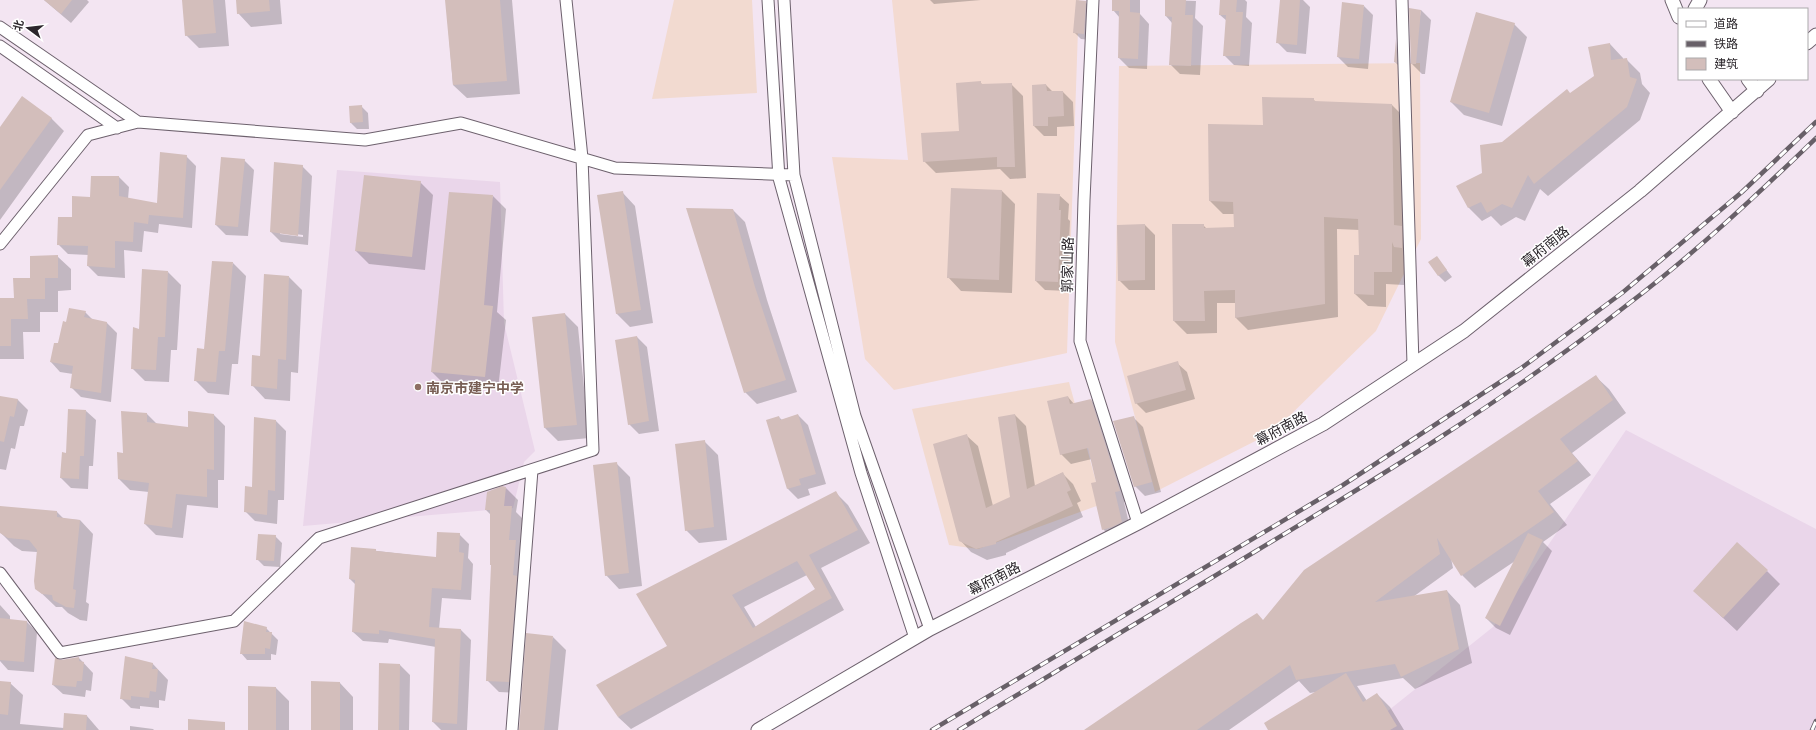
<svg xmlns="http://www.w3.org/2000/svg" width="1816" height="730" viewBox="0 0 1816 730" font-family="'Titillium Web','Noto Sans SC',sans-serif">
	<style>
		.commercial { fill: #f2dad0 }
		.industrial { fill: #f3dad1 }
		.built { fill: #ead6ea }
		.shadow { fill: #0003; fill-rule: evenodd }
		.building { fill: #d3bebb; fill-rule: evenodd }
		.lines { fill: none; stroke-linecap: round; stroke-linejoin: round }
		.minor-casing { stroke: #6d616d; stroke-width: 13 }
		.tertiary-casing { stroke: #6d616d; stroke-width: 15 }
		.minor { stroke: #fff; stroke-width: 11 }
		.tertiary { stroke: #fff; stroke-width: 13 }
		.rail-casing { stroke: #686068; stroke-width: 4.5 }
		.rail { stroke: #fff; stroke-width: 3; stroke-dasharray: 9; stroke-linecap: butt }
		.education-dot { fill: #8d6e63; stroke: #fff; stroke-width: 1.5 }
		.labels { text-anchor: middle; dominant-baseline: central; stroke-width: 3; stroke-linejoin: round; paint-order: stroke }
		.street-label { font-size: 14px; fill: #2c272c; stroke: #fff }
		.education-label { font-size: 14px; font-weight: bold; fill: #785e54; stroke: #fff; text-anchor: start }
	</style>
	<rect width="100%" height="100%" fill="#f3e5f2"/>
	<path class="commercial" d="M674,0H752L757,93L652,99Z
		M1069,382L1102,504L978,549L949,545L912,409Z"/>
	<path class="industrial" d="M892,0H1079L1067,353L894,390L865,359L832,157L908,160Z
		M1420,63L1421,239L1376,331L1273,432L1155,492L1115,342L1119,66Z"/>
	<path class="built" d="M337,170L500,182L504,323L535,451L524,462L513,508L303,526Z
		M1626,430L1816,529V730H1364L1493,627Z"/>
	<path class="shadow" d="M44,0H87L89,2L71,23Z
		M183,0H225L229,46L199,48L186,35Z
		M237,0H280L282,24L251,27L238,13Z
		M446,0H512L520,94L467,98L453,85Z
		M930,0H981L934,4Z
		M1113,0H1140V14L1149,24L1147,69L1129,68L1119,58L1120,18L1113,10Z
		M1166,0L1196,1L1195,18L1203,26L1200,75L1180,74L1170,64L1172,23L1166,16Z
		M1221,0H1245L1247,2L1246,17L1252,23L1249,66L1234,65L1224,55L1227,21L1220,15Z
		M1281,0H1303L1310,7L1306,54L1287,52L1277,42Z
		M1085,2L1092,9L1091,40L1081,39L1074,32Z
		M1364,6L1373,15L1368,69L1348,67L1338,57Z
		M1421,10L1431,20L1425,74H1422L1412,64Z
		M1514,24L1527,37L1502,126L1464,115L1451,102Z
		M1397,42L1406,50L1405,72L1395,62Z
		M1610,44L1623,58V60H1627L1640,73L1642,84L1650,93L1640,120L1548,196L1540,189L1525,221L1516,217L1501,226L1491,216L1482,221L1469,208L1458,187L1484,174L1503,143L1595,77Z
		M980,82L983,85L1011,84L1023,96L1026,178L1010,179L1000,169L936,173L924,161L960,132Z
		M1046,85L1053,92H1063L1073,102L1074,126L1057,127V136H1044L1034,126L1033,86Z
		M1313,99L1316,102L1392,105L1404,117L1408,259L1404,255V285L1386,284V307L1368,306L1355,294L1360,256V230L1337,229L1338,317L1248,330L1236,318V303H1217V333L1187,334L1174,321L1203,225L1207,229L1235,228L1234,214H1223L1210,201L1264,126Z
		M361,106L368,113L369,129H357L351,123L350,107Z
		M51,118L64,131L0,220V129Z
		M186,156L196,166L192,228L159,224L158,233L144,231L142,252L124,250L125,278L98,276L88,266L89,255L68,254L58,244L73,218L91,198L119,177L129,187L128,199L158,204Z
		M244,160L254,170L248,236L226,235L216,225Z
		M302,166L312,176L308,245L281,242L271,232ZM280,232L303,235V237L280,234Z
		M420,182L433,195L425,270L369,264L356,251Z
		M952,189L1002,191L1015,204L1012,293L961,291L948,277Z
		M622,192L635,206L653,323L630,327L616,313Z
		M1059,195L1069,204L1068,219L1070,221L1067,291L1045,290L1036,281Z
		M493,196L506,209L497,312L506,320L498,389L445,385L432,372Z
		M733,210L745,222L767,300L797,392L757,404L745,392Z
		M1145,225L1155,235V290H1129L1119,280Z
		M57,256L71,269V290L58,291V312H40V332H23L24,359H0V299H15L31,279Z
		M1437,258L1452,277L1445,282L1438,275Z
		M233,263L246,276L238,364H232L229,395L208,393L195,380Z
		M168,272L181,285L177,350H171L169,382L145,381L132,368L140,330Z
		M289,277L302,290L298,373L291,372L290,401L265,399L252,385Z
		M85,312L93,320L107,323L117,333L111,402L81,397L71,387L73,374L60,372L51,362L66,323Z
		M565,314L578,327L589,438L558,441L545,428Z
		M637,337L647,347L659,431L639,434L629,424Z
		M1177,363L1187,372L1195,399L1146,413L1136,403Z
		M1595,376L1609,389L1626,413L1572,453L1591,475L1550,504L1567,525L1543,542L1552,551L1510,635L1496,628L1486,618L1515,561L1475,588L1462,575L1451,558L1453,568L1413,597L1447,591L1460,605L1472,663L1415,689L1403,678L1357,686L1367,701L1377,694L1390,707L1404,730H1269L1316,692L1310,693L1299,681L1229,730H1085L1263,621Z
		M0,397L18,400L28,410L24,426H20L15,449L11,448L6,470L0,469Z
		M1068,397L1074,404L1091,400L1101,410L1130,500L1124,502L1131,532L1113,539L1103,529L1098,483L1092,459L1071,464L1061,454Z
		M86,411L96,420L93,466H89L88,489L71,488L61,478L67,454Z
		M147,414L157,424L189,428L214,415L225,426L224,480H218V508L187,505L183,538L156,535L145,524L149,492L130,490L119,479L124,454Z
		M798,415L808,425L826,484L808,489L810,495L798,499L788,489L779,417L782,420Z
		M1015,415L1026,426L1035,486L1062,473L1073,484L1081,501L1077,503L1083,517L1006,553V555L987,560L971,552L960,540L967,436L978,446L993,506L1011,498Z
		M1133,417L1143,427L1161,492L1145,496L1135,486Z
		M276,421L286,431L284,500H278L277,524L255,521L245,511Z
		M704,441L718,455L727,540L699,543L686,530Z
		M616,463L630,477L642,586L619,589L606,575Z
		M506,488L518,500L516,512L523,519L525,585L528,589L520,693L499,692L487,680L492,566L491,515L486,510Z
		M836,493L848,505L870,543L821,568L844,610L631,729L618,717L668,646ZM807,575L816,590L756,627L744,607Z
		M0,507L57,512L64,519L80,520L93,534L86,602L89,604L87,621L80,620L68,613L62,607H56L36,588L37,552L22,551L14,546L0,532Z
		M459,534L469,544L468,558L473,564L471,600L442,598L439,629L461,630L471,640L467,730H441L433,722L436,647L389,639L388,643L363,641L353,632L356,585L350,579L352,548L437,558Z
		M275,536L282,543L280,567L264,566L257,559Z
		M1767,571L1780,584L1737,631L1708,604Z
		M0,605L10,616V620L27,622L37,632L34,672L8,670L0,661Z
		M266,628L278,640L276,655L271,654V660H247L241,653Z
		M553,637L566,650L558,730H520Z
		M79,658L93,673L91,691L86,690L85,697L63,694L53,685L61,661Z
		M152,663L168,680L165,701L159,700V708L140,706V709L131,708L121,698Z
		M400,665L410,675L409,730H379Z
		M0,682L10,683L23,695L20,724L64,728L87,716L99,730H0Z
		M340,683L353,697V730H312Z
		M249,687L276,688L289,701V730H249Z
		M130,726L153,729L154,730H130Z"/>
	<path class="building" d="M44,0H72L61,14Z
		M182,0H213L216,33L185,36Z
		M236,0H269L270,11L237,14Z
		M445,0H500L507,81L453,85Z
		M1076,0L1086,1L1084,34L1073,33Z
		M1112,0H1130V12L1140,13L1138,59L1118,58L1119,11H1112Z
		M1165,0H1186L1185,15H1193L1191,66L1169,65L1172,17L1165,16Z
		M1220,0H1237L1236,12H1243L1240,56H1223L1226,15H1219Z
		M1280,0H1300L1297,45L1276,43Z
		M1342,2L1364,5L1359,59L1337,57Z
		M1409,8L1421,10L1416,64H1411Z
		M1476,12L1515,23L1489,113L1450,102Z
		M1396,39L1397,63L1394,62Z
		M1610,43L1611,60L1627,58L1630,77L1637,79L1627,107L1534,184L1528,175L1512,208L1502,204L1487,213L1481,202L1468,208L1456,186L1482,173L1480,145L1502,142L1567,89L1570,93L1594,76L1588,47Z
		M981,81V84L1012,83L1015,167H997V157L923,162L921,133L959,131L956,83Z
		M1046,84L1047,91H1063L1064,116L1048,117V126H1033L1032,85Z
		M22,96L52,118L0,190V127Z
		M1262,97L1314,98V101L1392,104L1394,225L1402,226V248L1394,247L1392,242V272H1374V295L1354,294V255H1359L1358,219L1324,217L1325,304L1235,318V290L1204,291L1205,321H1173L1172,224H1204V228L1234,227L1233,202L1209,201L1208,124L1263,125Z
		M362,105L363,122L350,123L349,106Z
		M160,152L187,155L183,218L149,215L148,224L134,222L133,242L115,241V268L87,266L88,246L57,245L58,217H72V196L90,197L91,176H119V196L157,203Z
		M221,157L245,159L238,227L215,225Z
		M274,162L303,165L298,236L270,232Z
		M364,175L421,181L412,257L355,251Z
		M951,188L1002,190L999,280L947,278Z
		M623,191L641,310L616,314L597,195Z
		M449,192L493,195L484,305L493,306L485,377L431,372Z
		M1037,193L1060,194L1059,210H1061L1058,282L1035,281Z
		M686,208L733,209L755,287L786,380L744,393Z
		M1145,224V280L1118,281L1117,225Z
		M58,255V278H45V299H27L28,319H11V346H0V298H14L13,278H30V256Z
		M1437,256L1447,270L1438,276L1428,262Z
		M212,261L233,262L225,351H219L216,382L194,381L197,348L204,349Z
		M142,269L168,271L165,337H158L156,370L131,369L133,327L139,329Z
		M264,274L289,276L286,360L278,359L277,389L251,386L252,355L260,356Z
		M69,308L86,311L84,317L107,322L101,393L70,388L73,366L50,362L54,343H58L63,321L66,322Z
		M565,313L577,425L544,428L532,317Z
		M637,336L649,421L628,425L615,340Z
		M1178,361L1186,390L1135,404L1127,376Z
		M1596,375L1613,400L1560,439L1578,461L1538,491L1554,512L1461,576L1437,538L1440,554L1375,602L1447,590L1459,649L1401,677L1395,664L1296,680L1290,665L1197,730H1084L1241,623L1257,613L1263,620L1304,570Z
		M0,396L18,399L14,417L10,416L4,442L0,441Z
		M1068,396L1070,404L1091,399L1120,491L1115,492L1122,522L1112,527L1102,530L1091,483L1096,482L1088,448L1060,455L1047,401Z
		M68,409L86,410L84,456H80L79,479L60,478L62,452L66,453Z
		M121,411L147,413V422L188,427V411L214,414V470L207,469V497L176,494L172,528L144,524L149,483L118,479L117,452L123,453Z
		M798,414L816,474L799,479L801,485L787,489L766,420L779,416L780,420Z
		M1015,414L1027,489L1063,472L1071,490L1067,492L1073,506L996,542V544L976,549L959,541L933,444L967,434L986,508L1010,497L998,417Z
		M1134,416L1152,482L1134,487L1113,421Z
		M254,417L276,420L275,491L268,490L267,515L244,512L245,486L252,487Z
		M705,440L714,527L685,531L675,444Z
		M617,462L629,573L605,576L593,465Z
		M502,486L506,487L504,506H512L509,540H516L513,575L517,576L509,682L486,681L491,565H490V510H485L487,492Z
		M836,491L858,530L809,555L832,598L618,717L596,685L667,646L636,594ZM797,561L815,589L753,628L732,595Z
		M0,506L57,511V517L80,520L73,589L76,590L74,608L66,607L53,600L52,595L42,594L35,589L34,581L37,550L29,540L8,538L0,533Z
		M437,532L460,533L459,552L464,553L461,590L432,588L429,627L461,629L457,724L432,722L435,639L379,630V634L352,632L355,580L349,579L351,547L376,549V551L436,557Z
		M1528,533L1543,540L1500,626L1485,618Z
		M258,534L276,535L274,561L256,560Z
		M1737,542L1768,570L1723,618L1693,591Z
		M0,618L27,621L24,662L0,660Z
		M244,621L267,627L266,632H272L270,649L265,648V654H240Z
		M526,633L553,636L544,730H519Z
		M125,656L153,663L152,669H158L156,692L150,691L149,698L131,696V700L120,699Z
		M79,657V661L84,662L82,681H77L76,687L52,685L55,658L61,660Z
		M379,663L400,664L399,730H378Z
		M1346,673L1363,702L1377,693L1397,726L1390,730H1268L1264,723Z
		M0,681L11,682L8,715L0,714Z
		M311,681L340,682V730H311Z
		M248,686L276,687V730H248Z
		M64,713L87,715L86,730H63Z
		M188,719L225,722V730H188Z"/>
	<g class="lines">
		<g class="minor-casing">
			<path id="minor" d="M768,0L779,178L861,473L915,638
				M784,0L794,175L855,416L930,629
				M1093,0L1084,200L1080,341L1138,523
				M1402,0L1413,364
				M0,27L138,122
				M0,46L117,128
				M0,244L88,135L138,122L365,140L461,123L615,168L794,175
				M0,573L60,653L234,621L319,538L593,450L582,158L566,0
				M512,730L532,470"/>
		</g>
		<g class="tertiary-casing">
			<path id="tertiary" d="M1672,0L1679,17
				M1695,9L1700,0
				M1807,43L1816,35
				M1709,79L1732,112
				M1748,79L1757,91
				M758,730L930,629L1138,523L1323,424L1464,331L1640,191L1769,79"/>
		</g>
		<use href="#minor" class="minor"/>
		<use href="#tertiary" class="tertiary"/>
		<g class="rail-casing">
			<path id="rail" d="M932,730L1343,485L1520,369L1622,293L1742,192L1816,122
				M959,730C1058,670 1157,611 1256,551C1383,475 1510,397 1627,305C1694,254 1756,196 1816,138
				M1812,730L1816,721"/>
		</g>
		<use href="#rail" class="rail"/>
	</g>
	<circle class="education-dot" cx="418" cy="387" r="4"/>
	<g class="labels">
		<g class="street-label">
			<text transform="translate(1545 246) rotate(-39)">幕府南路</text>
			<text transform="translate(1067 265) rotate(-89)">郭家山路</text>
			<text transform="translate(1281 428) rotate(-28)">幕府南路</text>
			<text transform="translate(994 578) rotate(-27)">幕府南路</text>
		</g>
		<g class="education-label">
			<text x="426" y="387">南京市建宁中学</text>
		</g>
	</g>
	<rect x="1678" y="8" width="130" height="72" fill="#ffffff" stroke="#aba9ab"/>
	<rect x="1686" y="21" width="20" height="6" fill="#ffffff" stroke="#aba9ab"/>
	<text x="1714" y="28" font-size="12" fill="#2c272c">道路</text>
	<rect x="1686" y="41" width="20" height="6" fill="#686068" stroke="#aba9ab"/>
	<text x="1714" y="48" font-size="12" fill="#2c272c">铁路</text>
	<rect x="1686" y="58" width="20" height="12" fill="#d3bebb" stroke="#aba9ab"/>
	<text x="1714" y="68" font-size="12" fill="#2c272c">建筑</text>
	<g transform="translate(28 28) rotate(285)" stroke="#ffffff" stroke-width="3" paint-order="stroke">
	<path d="M0-3L7 15L0 10L-7 15Z" fill="#2c272c"/>
	<text y="-6" font-size="11" font-weight="bold" text-anchor="middle" fill="#2c272c">北</text>
	</g>
</svg>
